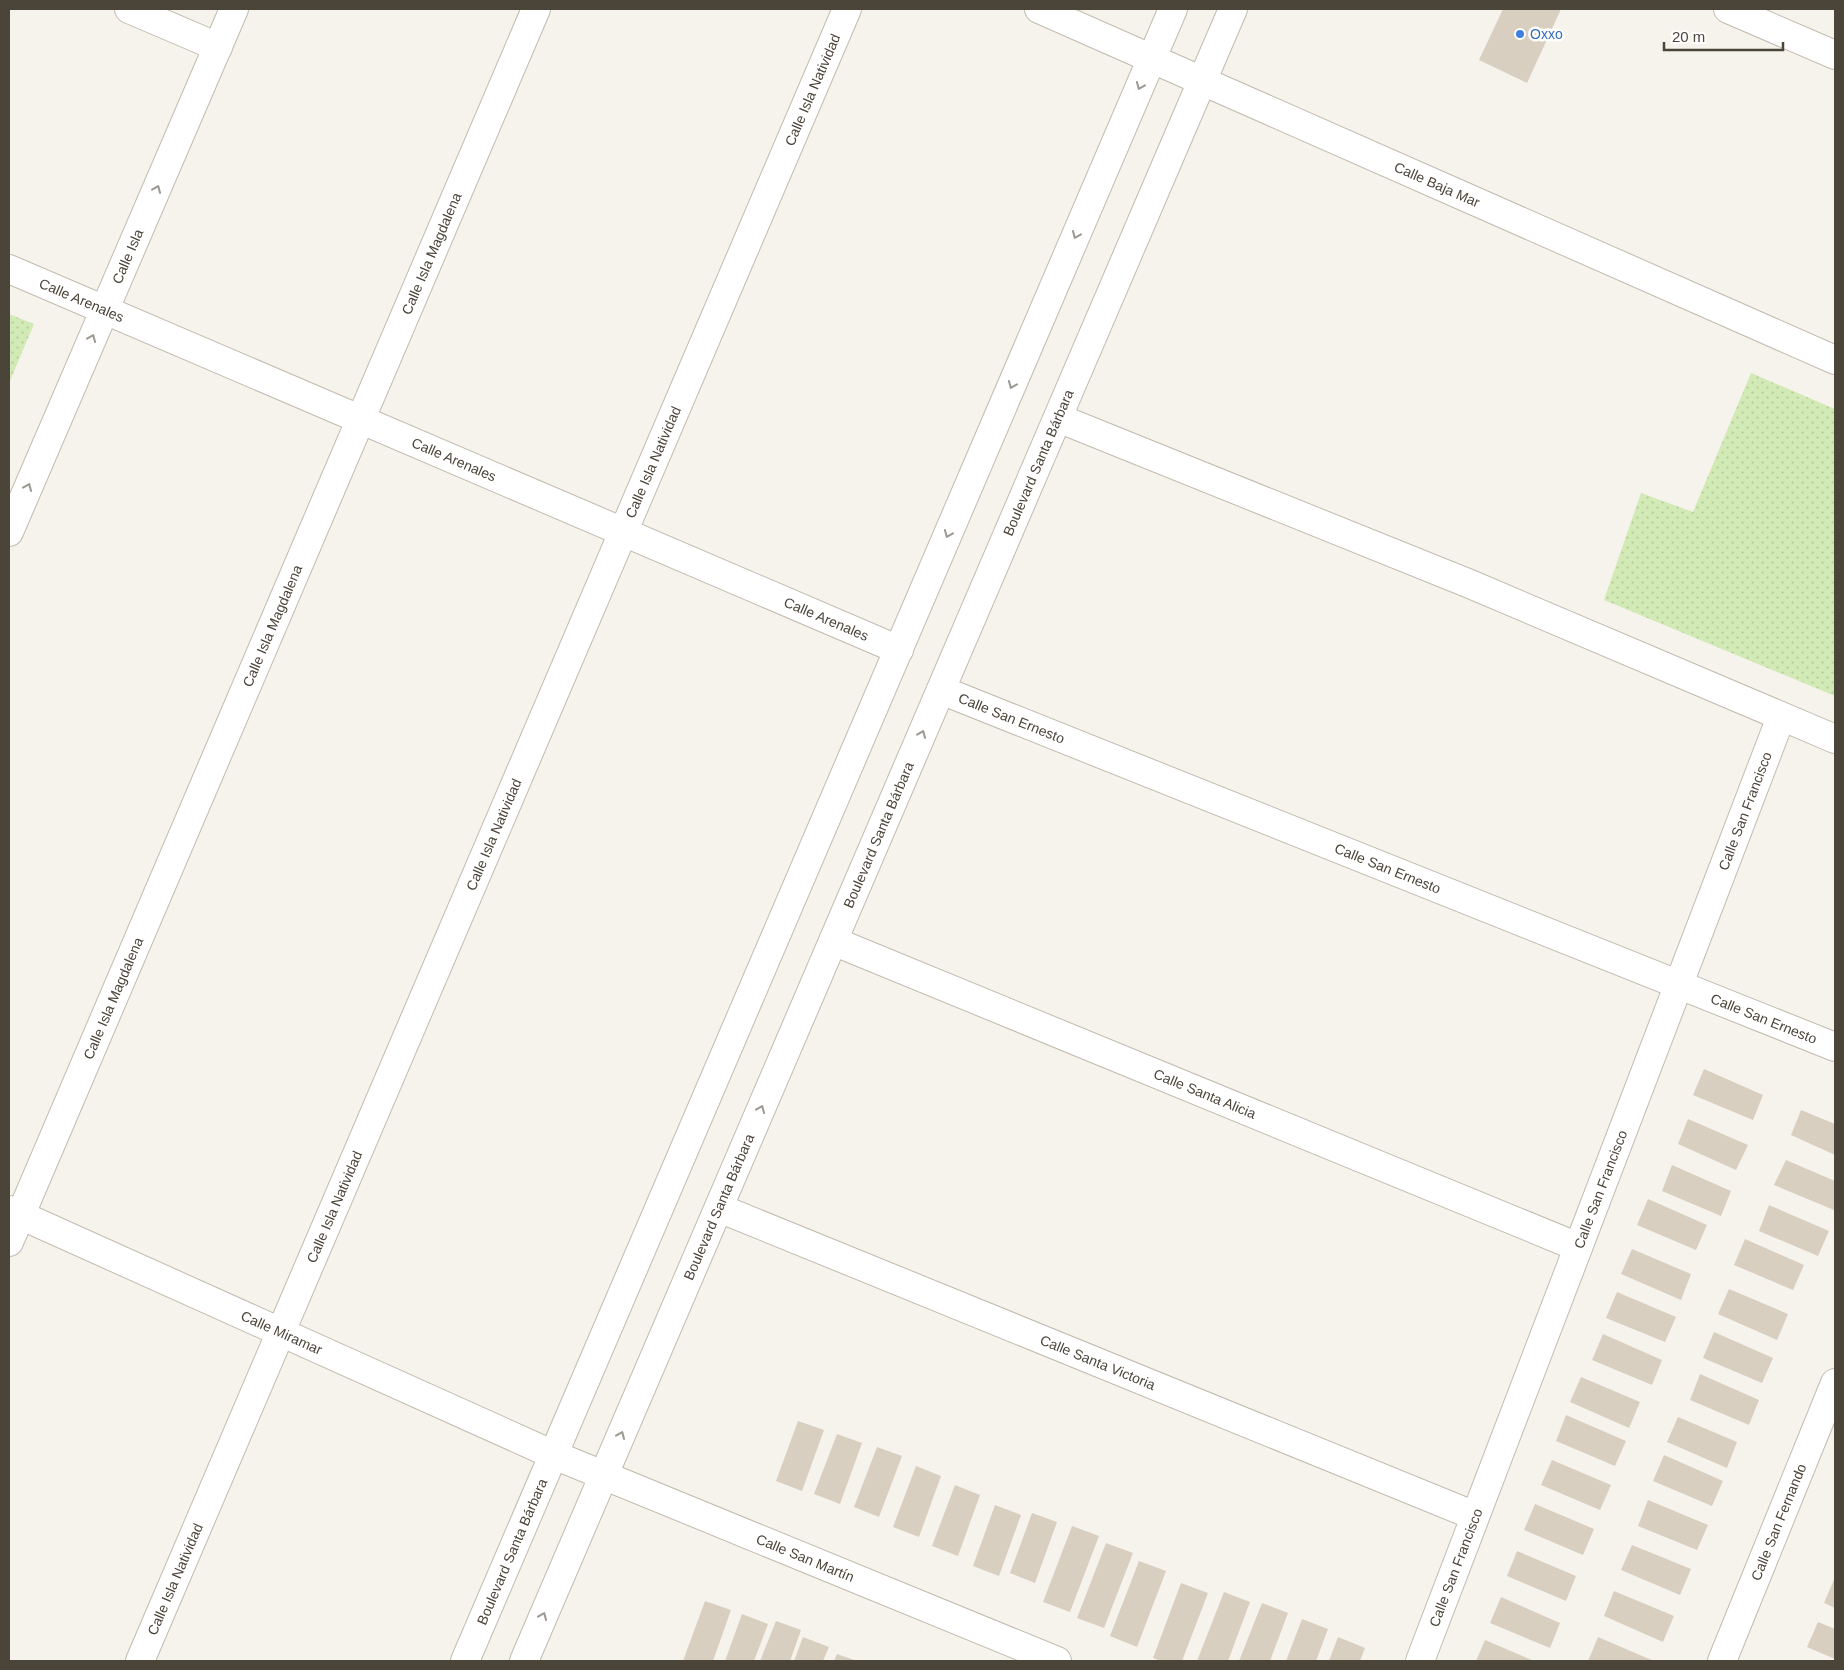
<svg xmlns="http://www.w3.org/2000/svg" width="1844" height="1670" viewBox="0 0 1844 1670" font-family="Arial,sans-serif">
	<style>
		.park { fill: url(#park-dots) }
		.building { fill: #d8cfc1 }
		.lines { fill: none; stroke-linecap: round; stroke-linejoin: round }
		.minor-casing { stroke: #c2bbae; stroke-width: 30 }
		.minor { stroke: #fff; stroke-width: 28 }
		.oneway { stroke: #9c9892 }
		.shop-dot { fill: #3f7fe0; stroke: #fff; stroke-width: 2 }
		.labels { text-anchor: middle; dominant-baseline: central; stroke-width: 5; stroke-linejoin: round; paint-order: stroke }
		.shop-label { font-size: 14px; fill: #366cbe; stroke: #fff; text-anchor: start }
		.street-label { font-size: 14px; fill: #4b4439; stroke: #fff }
	</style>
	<defs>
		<pattern id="park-dots" width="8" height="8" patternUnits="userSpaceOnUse" patternTransform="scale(1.25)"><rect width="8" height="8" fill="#d2eab5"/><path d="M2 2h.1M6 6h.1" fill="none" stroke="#b6ca9c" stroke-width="1.8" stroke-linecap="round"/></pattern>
	</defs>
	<rect width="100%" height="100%" fill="#f6f3ec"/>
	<path class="park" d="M9,314L34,324L9,383Z
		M1751,373L1835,409V696L1604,600L1641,493L1693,512Z"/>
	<path class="building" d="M1503,9H1561L1527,83L1479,60Z
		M1704,1069L1763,1095L1753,1120L1693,1095Z
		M1801,1110L1835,1124V1155L1791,1135Z
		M1688,1119L1748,1145L1736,1170L1678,1144Z
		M1786,1160L1835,1181L1834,1210L1774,1185Z
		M1672,1165L1731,1191L1721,1216L1662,1191Z
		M1648,1199L1707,1225L1696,1250L1637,1225Z
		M1769,1205L1829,1231L1818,1256L1759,1231Z
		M1745,1239L1804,1265L1793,1290L1734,1265Z
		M1632,1249L1691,1274L1681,1300L1621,1274Z
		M1729,1289L1788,1314L1777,1340L1718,1314Z
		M1617,1292L1676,1317L1665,1342L1606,1318Z
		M1714,1332L1773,1358L1762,1383L1703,1358Z
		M1603,1334L1662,1360L1652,1385L1592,1360Z
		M1700,1374L1759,1400L1749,1425L1690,1400Z
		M1581,1377L1640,1402L1629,1428L1570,1402Z
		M1566,1415L1626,1441L1615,1466L1556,1441Z
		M1678,1417L1737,1442L1727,1468L1667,1442Z
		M798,1421L824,1430L802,1491L776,1481Z
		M837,1434L862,1443L840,1504L814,1494Z
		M877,1447L902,1456L879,1517L854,1507Z
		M1664,1455L1723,1481L1712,1506L1653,1481Z
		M1552,1460L1611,1485L1600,1510L1541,1485Z
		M916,1466L941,1476L919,1537L893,1527Z
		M955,1485L980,1495L958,1556L932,1546Z
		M1648,1500L1708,1525L1697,1550L1638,1526Z
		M1535,1504L1594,1529L1583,1555L1524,1530Z
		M995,1505L1021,1515L999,1576L973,1566Z
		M1032,1513L1057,1522L1035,1583L1010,1573Z
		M1072,1526L1099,1536L1070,1612L1043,1602Z
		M1106,1543L1133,1553L1104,1628L1077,1618Z
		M1632,1545L1691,1569L1680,1595L1621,1570Z
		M1517,1551L1576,1576L1566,1601L1507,1576Z
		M1139,1561L1166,1571L1137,1647L1110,1636Z
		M1835,1577V1608L1824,1603Z
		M1181,1583L1208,1593L1182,1661H1161L1153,1658Z
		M1614,1591L1674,1616L1663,1642L1604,1616Z
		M1224,1592L1250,1602L1228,1661H1197Z
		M1501,1597L1560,1623L1550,1648L1490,1623Z
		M705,1601L731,1610L713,1661H683Z
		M1262,1603L1288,1613L1270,1661H1239Z
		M742,1614L768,1624L754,1661H725Z
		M1302,1619L1328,1629L1316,1661H1286Z
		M776,1621L801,1630L790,1661H760Z
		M1818,1622L1835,1629V1659L1807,1647Z
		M803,1637L829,1647L823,1661H794Z
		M1338,1637L1365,1648L1360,1661H1329Z
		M1598,1637L1654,1661H1588Z
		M1485,1640L1534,1661H1476Z
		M837,1654L857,1661H834Z"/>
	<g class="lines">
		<g class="minor-casing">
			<g id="minor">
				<path d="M129,9L218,47"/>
				<path id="s1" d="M1039,9L1835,360"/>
				<path d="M1728,9L1835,55"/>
				<path id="s2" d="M9,269L899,650"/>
				<path d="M1058,418L1470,584L1835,739"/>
				<path id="s3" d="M9,532L234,9"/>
				<path id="s4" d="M941,690L1835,1047"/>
				<path id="s5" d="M833,941L1578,1247"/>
				<path id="s6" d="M719,1208L1475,1516"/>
				<path id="s7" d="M9,1210L554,1455L1057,1661"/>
				<path id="s8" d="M9,1242L536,9"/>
				<path id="s9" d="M140,1661L847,9"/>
				<path id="s10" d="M465,1661L1173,9"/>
				<path id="s11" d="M524,1661L1233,9"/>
				<path id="s12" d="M1420,1661L1781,717"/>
				<path id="s13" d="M1722,1661L1835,1383"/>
			</g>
		</g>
		<use href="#minor" class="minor"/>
	</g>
	<defs><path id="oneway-chevron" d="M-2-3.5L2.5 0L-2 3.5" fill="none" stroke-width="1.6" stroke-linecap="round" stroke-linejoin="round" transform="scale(1.25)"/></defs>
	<g class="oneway">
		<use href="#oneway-chevron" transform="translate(1140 86) rotate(113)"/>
		<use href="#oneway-chevron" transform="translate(157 189) rotate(-67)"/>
		<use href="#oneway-chevron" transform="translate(1076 235) rotate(113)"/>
		<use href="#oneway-chevron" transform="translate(92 338) rotate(-67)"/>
		<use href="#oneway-chevron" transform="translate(1012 385) rotate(113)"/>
		<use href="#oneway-chevron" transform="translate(28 487) rotate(-67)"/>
		<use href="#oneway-chevron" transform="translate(948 534) rotate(113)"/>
		<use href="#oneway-chevron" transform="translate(922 734) rotate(-67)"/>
		<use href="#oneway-chevron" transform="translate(761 1109) rotate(-67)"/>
		<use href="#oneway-chevron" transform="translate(621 1435) rotate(-67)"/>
		<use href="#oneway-chevron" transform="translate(543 1616) rotate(-67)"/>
	</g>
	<circle class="shop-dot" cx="1520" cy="34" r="5"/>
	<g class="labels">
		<g class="shop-label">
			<text x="1530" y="34">Oxxo</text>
		</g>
		<g class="street-label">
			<text stroke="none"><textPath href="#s9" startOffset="1709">Calle Isla Natividad</textPath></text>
			<text stroke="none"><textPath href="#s1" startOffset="435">Calle Baja Mar</textPath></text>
			<text stroke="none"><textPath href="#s8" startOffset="1075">Calle Isla Magdalena</textPath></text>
			<text stroke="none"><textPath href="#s3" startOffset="300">Calle Isla</textPath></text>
			<text stroke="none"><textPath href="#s2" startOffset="79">Calle Arenales</textPath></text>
			<text stroke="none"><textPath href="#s2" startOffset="484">Calle Arenales</textPath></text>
			<text stroke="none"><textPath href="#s9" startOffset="1304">Calle Isla Natividad</textPath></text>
			<text stroke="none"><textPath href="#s11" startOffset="1304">Boulevard Santa Bárbara</textPath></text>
			<text stroke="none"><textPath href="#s2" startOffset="889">Calle Arenales</textPath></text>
			<text stroke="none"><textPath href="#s8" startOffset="670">Calle Isla Magdalena</textPath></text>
			<text stroke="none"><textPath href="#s4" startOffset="76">Calle San Ernesto</textPath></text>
			<text stroke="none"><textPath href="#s12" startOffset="910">Calle San Francisco</textPath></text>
			<text stroke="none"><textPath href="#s9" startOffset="899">Calle Isla Natividad</textPath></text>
			<text stroke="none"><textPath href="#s11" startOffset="899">Boulevard Santa Bárbara</textPath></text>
			<text stroke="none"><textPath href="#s4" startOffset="481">Calle San Ernesto</textPath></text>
			<text stroke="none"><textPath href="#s8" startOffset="265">Calle Isla Magdalena</textPath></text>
			<text stroke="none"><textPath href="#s4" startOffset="886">Calle San Ernesto</textPath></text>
			<text stroke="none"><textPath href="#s5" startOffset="402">Calle Santa Alicia</textPath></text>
			<text stroke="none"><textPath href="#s12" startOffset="505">Calle San Francisco</textPath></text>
			<text stroke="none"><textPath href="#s9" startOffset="494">Calle Isla Natividad</textPath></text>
			<text stroke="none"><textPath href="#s11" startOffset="494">Boulevard Santa Bárbara</textPath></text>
			<text stroke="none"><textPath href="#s7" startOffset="299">Calle Miramar</textPath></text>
			<text stroke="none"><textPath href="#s6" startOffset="409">Calle Santa Victoria</textPath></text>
			<text stroke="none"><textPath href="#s13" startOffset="150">Calle San Fernando</textPath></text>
			<text stroke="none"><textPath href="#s10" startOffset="119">Boulevard Santa Bárbara</textPath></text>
			<text stroke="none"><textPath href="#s7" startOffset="869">Calle San Martín</textPath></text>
			<text stroke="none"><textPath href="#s12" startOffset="100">Calle San Francisco</textPath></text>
			<text stroke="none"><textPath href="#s9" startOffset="89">Calle Isla Natividad</textPath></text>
		</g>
	</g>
	<rect width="1844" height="1670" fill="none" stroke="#4b4439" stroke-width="20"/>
	<path d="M1664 42v8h119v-8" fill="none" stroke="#4b4439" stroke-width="2.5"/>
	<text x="1672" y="42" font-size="15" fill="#4b4439" stroke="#ffffff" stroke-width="4" paint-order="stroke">20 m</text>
</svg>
